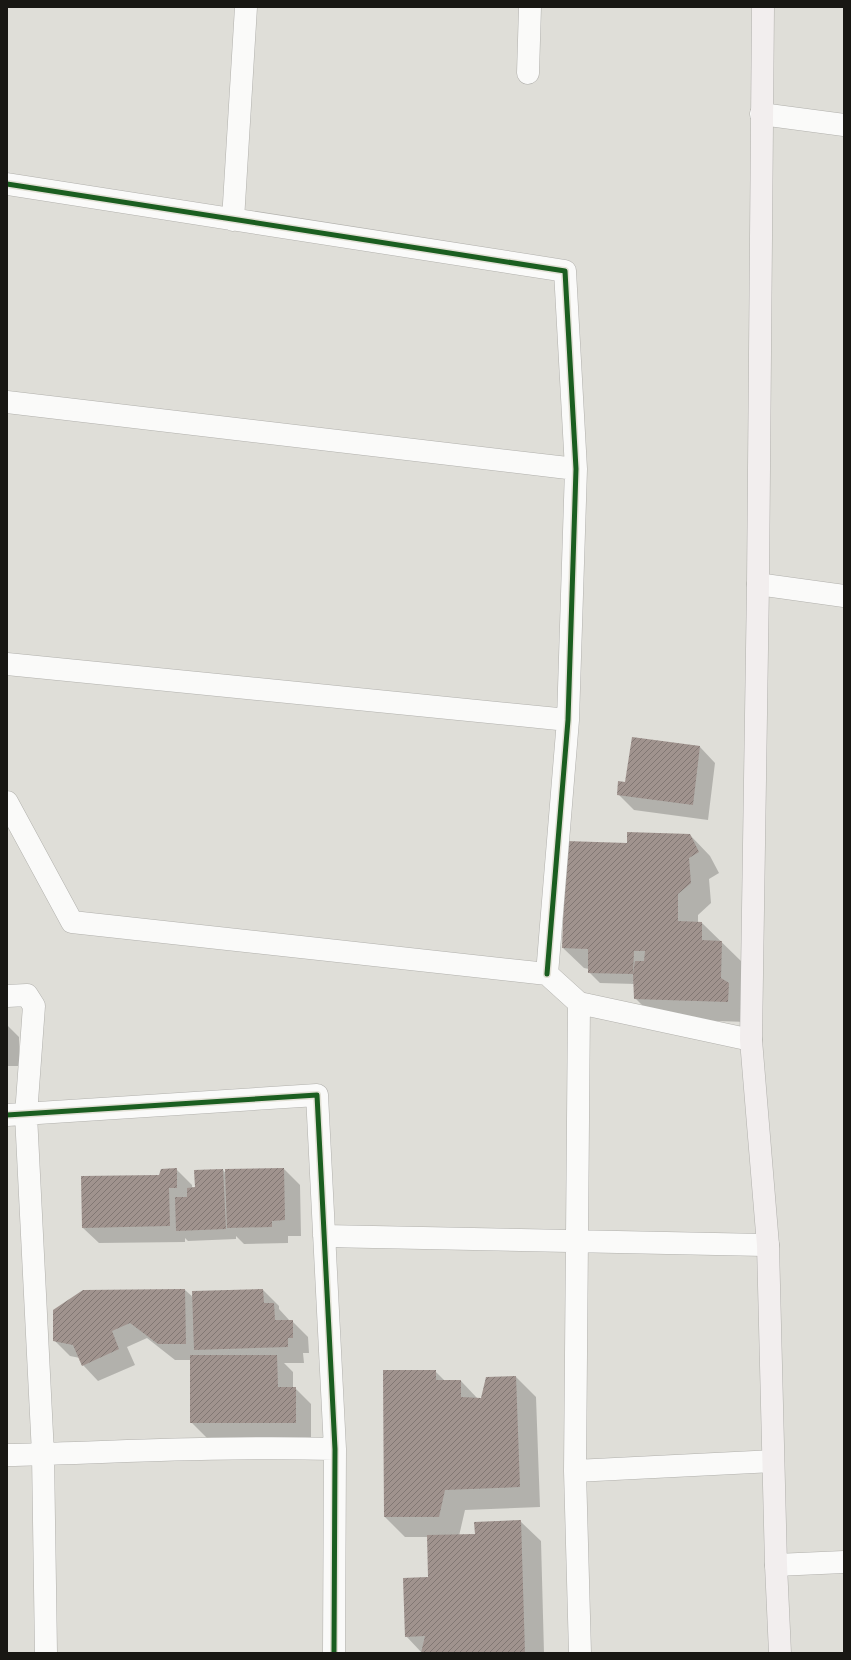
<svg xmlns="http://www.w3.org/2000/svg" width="851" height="1660" viewBox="0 0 851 1660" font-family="'Noto Sans',sans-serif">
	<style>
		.shadow { fill: #0003 }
		.building { fill: url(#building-hatch) }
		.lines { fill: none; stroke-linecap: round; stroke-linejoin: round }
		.minor-casing { stroke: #b1b0ac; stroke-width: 23 }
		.secondary-casing { stroke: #b1b0ac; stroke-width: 23 }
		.minor { stroke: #fafaf9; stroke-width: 22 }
		.secondary { stroke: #f2eeee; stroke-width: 22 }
		.cycleway-casing { stroke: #e2e0d5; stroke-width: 8 }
		.cycleway { stroke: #1b5e20; stroke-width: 5 }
	</style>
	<defs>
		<pattern id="building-hatch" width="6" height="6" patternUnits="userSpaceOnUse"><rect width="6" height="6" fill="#a0938e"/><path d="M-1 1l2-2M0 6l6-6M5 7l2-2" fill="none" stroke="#817773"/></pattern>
	</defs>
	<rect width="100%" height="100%" fill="#dfded8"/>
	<path class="shadow" d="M700,747L715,763L708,820L634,810L618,794L626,783Z
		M690,835L710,856L719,873L709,879L711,903L698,915V922L702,923L742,962L748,1022L656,1019L635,998V984L600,983L589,972V969L584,968L563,948L628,844Z
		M7,1025L19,1037V1066H7Z
		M176,1169L192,1185V1188H196L223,1170L226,1174L284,1169L300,1185L301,1236H288V1243L244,1244L236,1236V1239L188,1241L185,1238V1242L99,1243L83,1228L159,1176Z
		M185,1290L194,1298L263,1290L279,1306V1309L290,1321H292L308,1337L309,1353H303L304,1363H284L293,1372V1388H295L311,1404V1438H207L191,1422V1360H175L147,1338L127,1347L135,1365L98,1381L83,1365L80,1358L70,1356L54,1340Z
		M435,1371L445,1381H461L478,1399H482L516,1377L536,1397L540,1507L465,1510L459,1536L476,1535L520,1521L541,1541L544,1653H422L406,1636L429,1578L428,1537H405L385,1517Z"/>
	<path class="building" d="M632,737L700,746L693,805L617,795L618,781L625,782Z
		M627,832L690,834L699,852L689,858L691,883L678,894V921L702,922V940L722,941L721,978L729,983L728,1002L634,999L633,974L635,961H644L645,951H634L633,974L588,973V949L562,948L566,841L627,843Z
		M177,1168V1188H169L170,1226L82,1228L81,1176L159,1175L161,1169Z
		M284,1168L285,1220L272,1221V1227L227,1228L225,1169Z
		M223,1169L226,1229L176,1231L175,1197H187V1188L195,1187L194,1170Z
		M185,1289L186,1344H158L130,1323L112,1331L119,1349L82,1366L73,1345L53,1341V1310L83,1290Z
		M263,1289L264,1303H274L275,1320H293V1338H288V1347L194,1350L192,1291Z
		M190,1355H277L278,1387H296V1423H190Z
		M383,1370H436V1380H461V1397L481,1398L486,1377L516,1376L520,1487L445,1490L439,1517H384Z
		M521,1520L525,1653H421L425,1636L405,1637L403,1578L428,1577L427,1535L475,1534L474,1522Z"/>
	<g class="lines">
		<g class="minor-casing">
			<path id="minor" d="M528,73L530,7
				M761,114L844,125
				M7,184L565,271L576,469L568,720L547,974
				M233,220L246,7
				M7,402L576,469
				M758,584L844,596
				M7,664L568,720
				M7,802L72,922L547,974L579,1003L751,1040
				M7,996L27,995L34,1006L26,1115L43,1454L46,1653
				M579,1003L575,1471L580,1653
				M7,1115L317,1095L335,1449L334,1653
				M324,1236L768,1245
				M7,1455C116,1452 225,1446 335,1449
				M575,1471L773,1461
				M776,1565L844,1562"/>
		</g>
		<g class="secondary-casing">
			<path id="secondary" d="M763,7L758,584L751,1040L768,1245L776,1565L780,1653"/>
		</g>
		<use href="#minor" class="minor"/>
		<use href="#secondary" class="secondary"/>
		<g class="cycleway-casing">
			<path id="cycleway" d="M7,184L565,271L576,469L568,720L547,974
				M7,1115L317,1095L335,1449L334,1653"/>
		</g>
		<use href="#cycleway" class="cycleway"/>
	</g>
	<rect width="851" height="1660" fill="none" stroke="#181713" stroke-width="16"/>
</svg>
